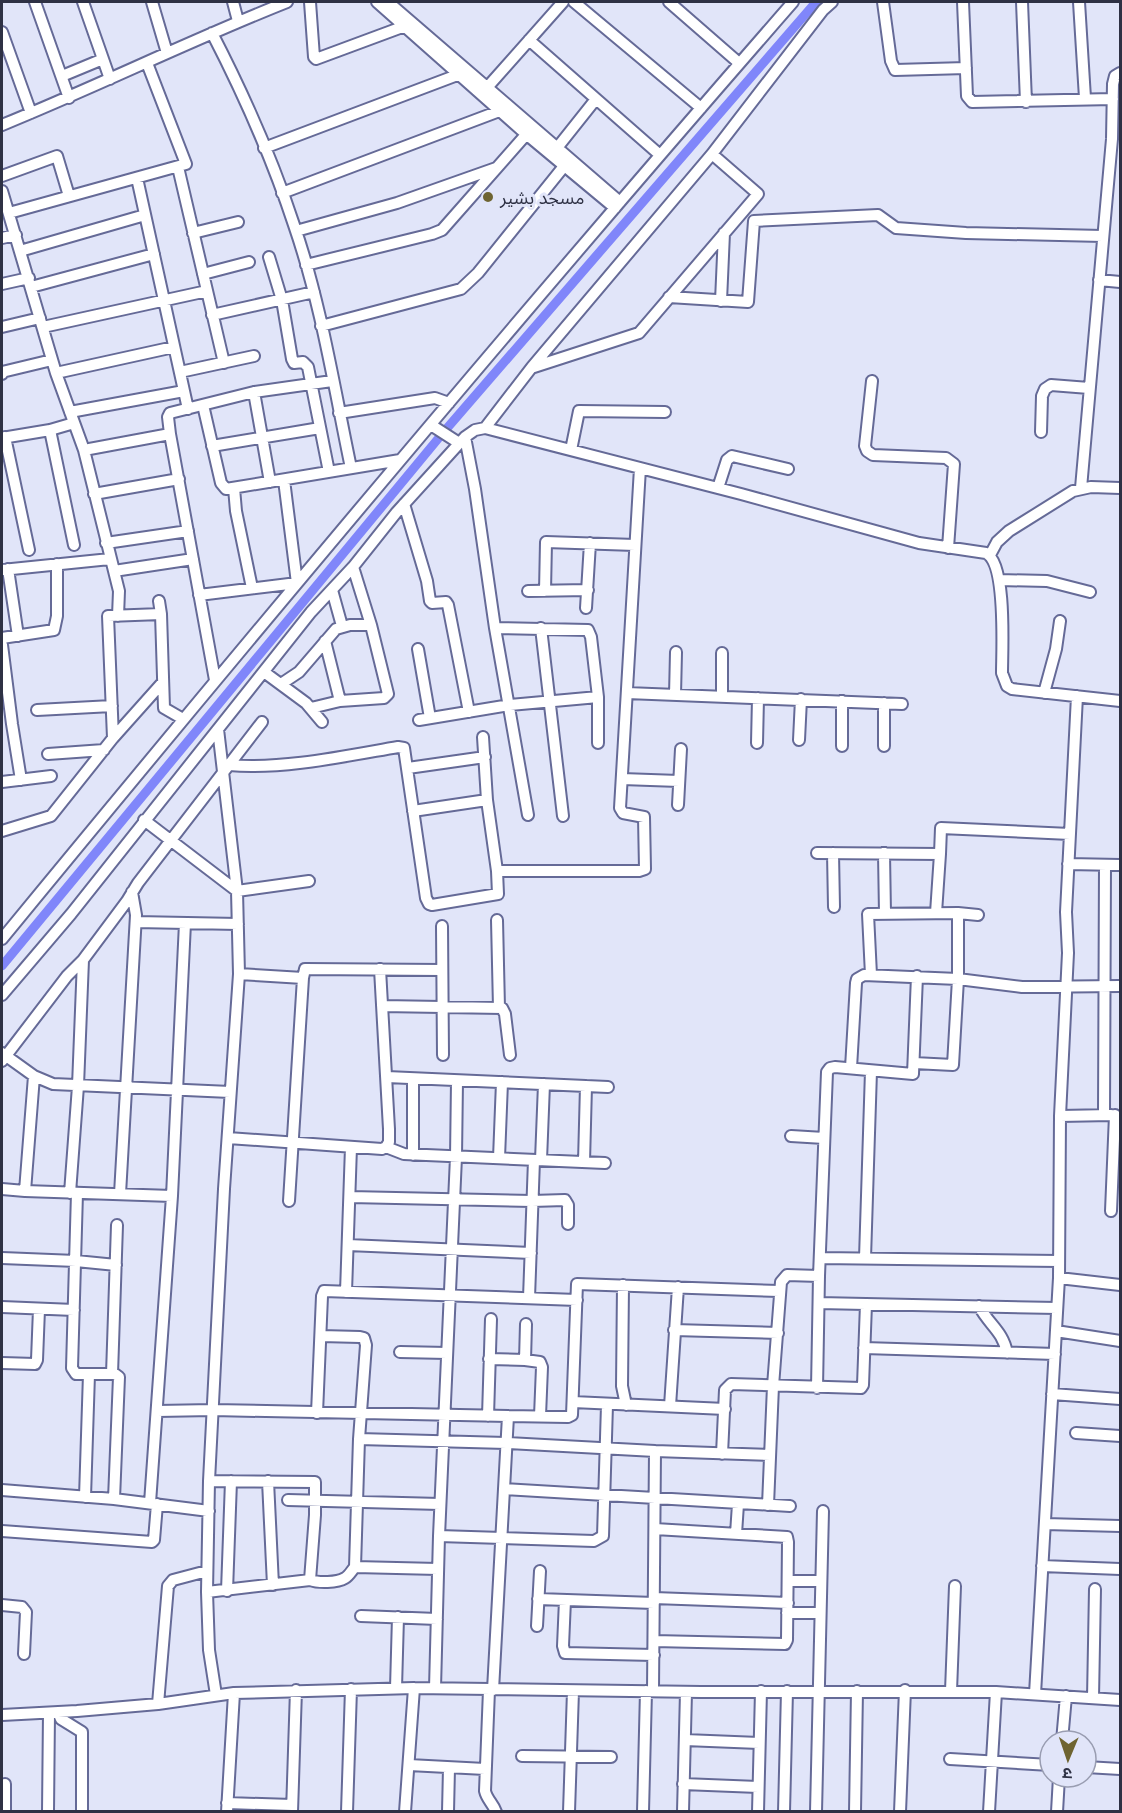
<svg xmlns="http://www.w3.org/2000/svg" width="1122" height="1813" viewBox="0 0 1122 1813" font-family="Lora,'Noto Sans Arabic','Noto Sans Devanagari',serif">
	<style>
		.lines { fill: none; stroke-linecap: round; stroke-linejoin: round }
		.canal { stroke: #8086fa; stroke-width: 9 }
		.minor-casing { stroke: #656a97; stroke-width: 14 }
		.minor { stroke: #fff; stroke-width: 10 }
		.poi-dot { fill: #6e6431; stroke: #e1e5f9; stroke-width: 2 }
		.labels { text-anchor: middle; dominant-baseline: central; stroke-width: 6; stroke-linejoin: round; paint-order: stroke }
		.poi-label { font-size: 18px; fill: #2e3144; stroke: #e1e5f9; text-anchor: start }
	</style>
	<rect width="100%" height="100%" fill="#e1e5f9"/>
	<g class="lines">
		<path class="canal" d="M2,966L442,434L816,2"/>
		<g class="minor-casing">
			<path id="minor" d="M35,2L69,98
				M83,2L110,79
				M152,2L167,53
				M233,2L238,21
				M310,2L314,57L316,59L405,26
				M377,2L526,134L615,208
				M388,2L620,202
				M574,2L701,108
				M669,2L739,63
				M883,2L891,61L895,70L966,68
				M963,2L967,96L972,102L1113,99
				M1022,2L1026,102
				M1079,2L1085,98
				M2,32L31,113
				M212,33C244,95 272,158 294,225C321,303 334,387 351,468
				M529,40L660,155
				M62,76L103,59
				M484,91L563,2
				M2,125C98,86 191,40 287,2
				M264,148L460,74L462,72
				M557,148L596,99
				M178,167L224,363
				M2,176L57,156L69,196
				M137,178L188,409
				M2,191L56,373L84,450L119,591L118,616
				M282,193L502,110L505,107
				M9,213L186,164L147,63
				M296,231L397,203L496,168
				M193,233L238,222
				M2,238L16,235
				M20,251L145,215
				M269,257L282,300L292,359L294,363L303,362L308,367L329,472
				M306,265L432,234L442,230L531,129
				M203,274L249,262
				M1099,280L1120,282
				M2,284L29,278
				M31,287L154,254
				M669,297L748,302L754,221L878,215L896,228L966,233L1103,236
				M721,301L724,233
				M212,315L314,292
				M321,326L461,289L478,273L565,165
				M2,327L40,318
				M43,327L207,291
				M534,367L639,333L758,194L712,154
				M180,372L254,356
				M56,373L174,347
				M2,374V372L52,360
				M872,381L865,446L867,451L873,455L946,458L954,464L948,548
				M254,392L270,482
				M203,405L221,483L226,489L400,460
				M70,412L184,391
				M339,413L435,398L449,403
				M431,425L459,443
				M485,428L532,367L712,154L823,10L832,2
				M50,430L74,545
				M1041,432L1042,396L1045,389L1051,385L1089,388
				M170,434L168,417L170,413L254,392L332,381
				M5,437L29,550
				M465,437L475,489L495,628L528,815
				M2,438L50,430L74,423
				M212,446L320,428
				M84,450L170,434L215,680
				M571,450L579,411L665,412
				M234,488L236,511L252,588
				M718,488L727,460L732,456L788,469
				M1081,488L1112,139L1113,84L1115,76L1120,73
				M94,494L179,479
				M404,504L427,581L430,601L432,603L446,602L448,605L469,712
				M106,543L188,531
				M990,555L997,542L1009,531L1073,491L1091,487L1120,488
				M8,569L18,636
				M2,570L110,559
				M114,571L193,559
				M999,580L1047,581L1090,592
				M332,590L342,626
				M528,591L588,590
				M545,591L546,542L635,545
				M199,595L297,583L284,480
				M159,601L161,614L164,708L183,719
				M586,608L590,543
				M495,628L588,630L591,637L598,697V743
				M541,628L563,816
				M2,638L54,630L57,616V564
				M325,641L340,701
				M2,645L12,724L21,780
				M418,649L430,718
				M264,672L306,703L322,722
				M281,684L299,672L336,629L350,625H371
				M627,693L902,704
				M1044,693L1056,649L1060,621
				M675,695L676,652
				M722,696V653
				M842,701V746
				M884,703V746
				M311,708L340,701L384,698L388,694L371,625L353,567
				M37,710L112,706
				M419,720L510,705L598,697
				M113,738L108,616L161,614
				M799,740L801,699
				M757,743L758,698
				M48,754L104,750
				M229,765C281,770 346,756 398,747L404,748L426,898L429,904L432,905L498,894L497,871L487,800L483,737
				M408,768L485,757
				M622,779L679,781
				M2,782L51,776
				M678,805L681,749
				M413,811L487,800
				M144,820L237,891L309,881
				M2,831L51,816L113,738L163,682
				M817,853L940,854L936,913
				M833,853L834,907
				M884,853L885,914
				M940,854L941,828L1070,834
				M1068,864L1120,865
				M497,871H639L645,869L644,817L623,813L620,808L640,468
				M497,920L499,1008
				M136,922L238,924
				M442,926L443,1055
				M2,939C262,623 524,310 793,2
				M239,974L303,978
				M871,975L868,914L958,913L978,915
				M2,995L71,914L311,612L353,567L396,513L465,437L475,430L485,428L741,494L919,543L986,553C1007,564 1002,650 1002,673L1007,686L1012,689L1120,701
				M382,1006L502,1008L505,1014L510,1055
				M2,1053L34,1076L53,1084L230,1092
				M2,1061L67,976L83,960L127,901L138,883L262,722
				M914,1063L953,1065L958,979V913
				M851,1068L856,983L857,979L864,975L958,979L1022,987L1120,986
				M34,1076L25,1191L172,1196
				M387,1077L608,1087
				M1104,1115L1105,865
				M1060,1116L1111,1115
				M791,1136L824,1138
				M228,1138L382,1149L386,1147L389,1142V1129L380,969
				M386,1147L404,1154L605,1163
				M413,1155V1079
				M499,1158L502,1082
				M541,1160L544,1084
				M584,1162L586,1086
				M2,1189L25,1191
				M70,1193L78,1086L83,960
				M77,1193L72,1368L76,1374H115L119,1377L114,1499
				M120,1194L136,915L132,892
				M350,1197L532,1201L565,1200L568,1205V1224
				M289,1201L303,978L305,969L442,970
				M1111,1211L1115,1115
				M348,1245L531,1253
				M2,1258L76,1261L116,1265
				M820,1258L1059,1261
				M865,1258L871,1071
				M1059,1278L1120,1285
				M623,1285L622,1386L626,1405
				M346,1292L351,1147
				M529,1298L534,1160
				M819,1303L1057,1308
				M979,1306C989,1325 1003,1331 1007,1353
				M2,1307L74,1310
				M674,1330L778,1333
				M1056,1331L1120,1341
				M321,1336L360,1337L364,1338L366,1345L359,1439L355,1567L438,1569
				M864,1348L1055,1354
				M400,1352L447,1353
				M489,1359L525,1360L540,1362L542,1367L540,1416
				M525,1360L526,1324
				M2,1363L35,1364L37,1360L39,1309
				M112,1374L117,1225
				M817,1388L819,1276L827,1072L830,1068L835,1067L913,1074L917,976
				M1052,1394L1120,1399
				M573,1402L725,1409
				M670,1406L678,1287
				M157,1411L213,1410L508,1416
				M317,1413L322,1296L324,1291L577,1300
				M488,1416L491,1319
				M1076,1433L1120,1436
				M359,1439L506,1443L655,1451
				M722,1454L725,1390L731,1384L861,1388L863,1385L866,1304
				M209,1481L315,1482V1515L310,1580
				M268,1481L273,1585
				M504,1489L790,1506
				M2,1490L114,1499L209,1511
				M85,1497L89,1374
				M288,1500L440,1504
				M150,1503L172,1196L185,923
				M768,1505L773,1386L781,1282L787,1275L819,1276
				M1045,1524L1120,1526
				M2,1531L152,1542L154,1540L157,1504
				M736,1534L738,1504
				M439,1536L594,1541L603,1536L607,1405
				M1042,1566L1120,1569
				M788,1581H821
				M227,1591L231,1481
				M207,1592L310,1580C318,1583 337,1583 345,1578C349,1576 352,1570 355,1567
				M654,1598L788,1603
				M538,1599L654,1603
				M565,1600L563,1646L565,1653L654,1655
				M2,1605L22,1607L26,1612L24,1654
				M787,1613H820
				M361,1616L437,1619
				M537,1626L540,1571
				M654,1641L785,1644L787,1640L788,1542L787,1537L655,1529
				M396,1688L398,1617
				M435,1688L439,1536L456,1157L457,1081
				M489,1690L485,1791C487,1800 493,1803 496,1812
				M493,1690L508,1416L568,1417L572,1415L577,1284L779,1291
				M653,1691L655,1451L770,1455
				M951,1691L955,1586
				M1035,1694L1059,1278L1060,1116L1068,953L1066,912L1077,696
				M216,1695L209,1650L207,1592L209,1481L224,1189L239,974L237,891L218,729
				M1093,1698L1095,1589
				M158,1704L168,1586L173,1580L207,1571
				M58,1712L61,1719L82,1732V1812
				M2,1715L77,1711L158,1704L234,1693L414,1688L701,1692H996L1120,1700
				M685,1740L759,1743
				M1062,1741L1066,1696
				M522,1756L611,1757
				M950,1759L1050,1765
				M409,1765L485,1769
				M1086,1767L1120,1769
				M683,1784L758,1787
				M227,1803L292,1805
				M5,1812V1784
				M48,1812L49,1713
				M227,1812L234,1693
				M292,1812L296,1690
				M347,1812L351,1689
				M405,1812L414,1688
				M448,1812L449,1768
				M569,1812L573,1691
				M643,1812L646,1691
				M683,1812L686,1692
				M758,1812L761,1691
				M784,1812L787,1691
				M816,1812L823,1511
				M855,1812L857,1691
				M900,1812L905,1690
				M989,1812L996,1692
				M1057,1812L1059,1777"/>
		</g>
		<use href="#minor" class="minor"/>
	</g>
	<circle class="poi-dot" cx="488" cy="197" r="6"/>
	<g class="labels">
		<g class="poi-label">
			<text x="500" y="197">مسجد بشیر</text>
		</g>
	</g>
	<rect width="1122" height="1813" fill="none" stroke="#2e3144" stroke-width="6"/>
	<g transform="translate(1068 1759) rotate(182)"><circle r="28" fill="#e1e5f9" stroke="#999db1" stroke-width="1.5"/>
	<path d="M0-4.5L10 22L0 15L-10 22Z" fill="#6e6431"/>
	<text y="-9" font-size="16" font-weight="bold" text-anchor="middle" fill="#2e3144">उ</text>
	</g>
</svg>
